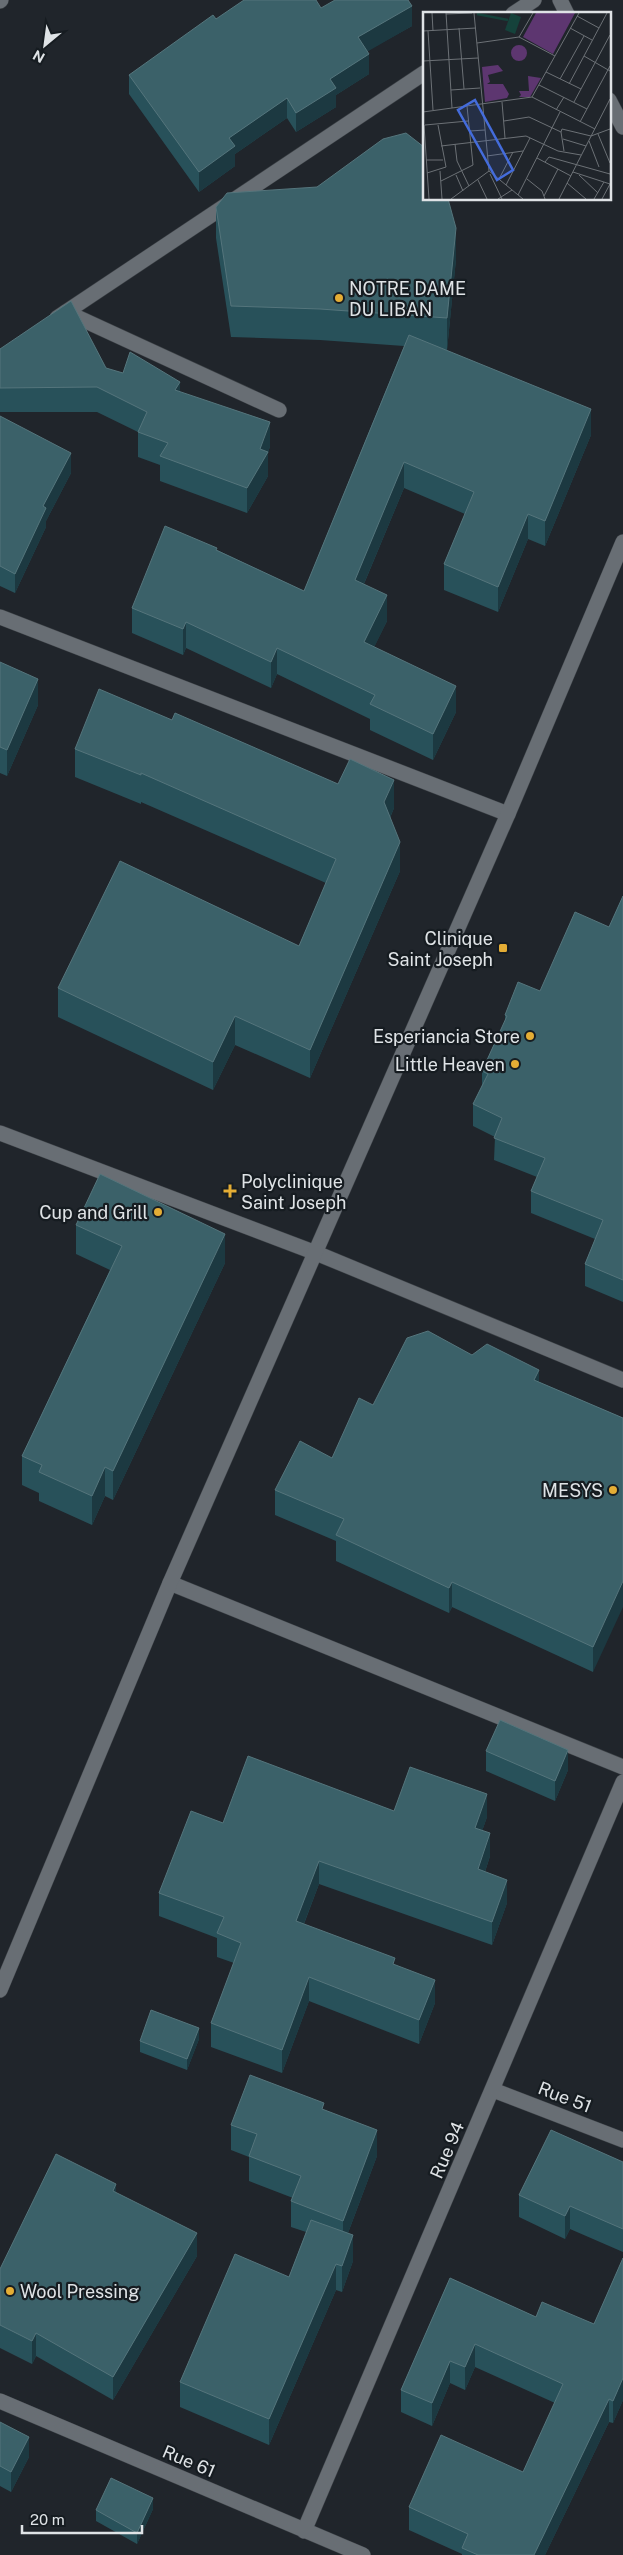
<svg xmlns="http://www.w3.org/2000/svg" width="623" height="2555" viewBox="0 0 623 2555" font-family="'Public Sans',sans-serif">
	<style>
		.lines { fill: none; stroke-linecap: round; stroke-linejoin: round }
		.service-casing { stroke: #3c4146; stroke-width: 16 }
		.minor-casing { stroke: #3c4146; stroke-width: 16 }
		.secondary-casing { stroke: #3c4146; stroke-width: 16 }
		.service { stroke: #686e74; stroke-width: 15 }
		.minor { stroke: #686e74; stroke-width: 15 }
		.secondary { stroke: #686e74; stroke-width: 15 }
		.wall { fill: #28515a }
		.shaded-wall { fill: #1c3941 }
		.building { fill: #3b6169; stroke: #55757c }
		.poi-dot { fill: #e4ad35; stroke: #161c21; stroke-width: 2 }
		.labels { text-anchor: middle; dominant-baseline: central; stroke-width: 4.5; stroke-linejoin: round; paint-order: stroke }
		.poi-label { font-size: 18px; fill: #dfe3e6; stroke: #161c21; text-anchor: end }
		.street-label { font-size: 18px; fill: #dfe3e6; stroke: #161c21 }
		.inset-river { fill: none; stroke: #15423b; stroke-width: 2.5 }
		.inset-road { fill: none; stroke: #6c7176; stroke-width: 1 }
		.view { fill: #446cdb; fill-opacity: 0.15; stroke: #446cdb; stroke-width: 2.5 }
		.inset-edge { fill: none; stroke: #dfe3e6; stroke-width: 2.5 }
	</style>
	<rect width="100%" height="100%" fill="#20252b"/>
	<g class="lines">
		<g class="service-casing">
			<path id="service" d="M66,312L279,410"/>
		</g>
		<g class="minor-casing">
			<path id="minor" d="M0,1L1,0
				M513,14L534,0
				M57,318L424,73
				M0,617L508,814
				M0,1133L316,1253L623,1380
				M170,1583L623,1767
				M493,2090L623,2140
				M0,2401L363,2555
				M304,2531L623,1782"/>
		</g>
		<g class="secondary-casing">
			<path id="secondary" d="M560,0L567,14
				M609,100L623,127
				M0,1990L170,1583L508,814L623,542"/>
		</g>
		<use href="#service" class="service"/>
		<use href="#minor" class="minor"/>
		<use href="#secondary" class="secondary"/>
	</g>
	<path class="wall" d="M321,8L412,26L367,51L369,74L336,95V107L296,132L287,118L235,154V166L199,192L129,94V75L216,19Z
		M216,207L456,259L447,350L444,349L591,435L545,546L528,539L498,612L444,590V564L465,514L404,488L364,584L387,621L374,647L456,712L433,760L370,730V719L277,674L271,688L186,648L183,655L132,633V608L217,550L304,591L404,346L320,340L231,337L216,238Z
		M0,349L106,368L180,392L270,446L268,453V476L247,513L160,481V465L138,457V432L97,412H0Z
		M0,416L71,473L46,521V527L15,593L0,586Z
		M0,662L38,705L7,776L0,773Z
		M172,720L394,808L390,818L400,871L310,1078L235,1045L213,1090L58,1017V988L299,946L326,883L141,802V804L75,777V749Z
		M623,896V1302L585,1286V1264L595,1239L531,1213V1191L537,1177L494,1160L495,1137L473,1126V1104L482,1085V1071L505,1021V1015L540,991L609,927Z
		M76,1225L225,1263L113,1500L105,1496L92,1525L39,1501V1493L22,1485V1456L110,1270L76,1254Z
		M472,1355L539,1382L623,1418L593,1672L452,1607L449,1613L336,1561V1541L275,1515V1490L332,1458L373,1405Z
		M486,1751L568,1770L555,1801L486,1771Z
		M394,1811L487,1817L482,1831L490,1856L485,1872L507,1903L492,1945L319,1884L304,1924L395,1965L435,2003L419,2044L309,2001L282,2073L211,2047V2023L234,1963L217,1957V1938L159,1916V1893L223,1823Z
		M199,2039L187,2070L140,2052V2041Z
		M231,2125L377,2156L348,2233L353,2261L342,2292L336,2290L269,2445L180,2407V2382L289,2277L306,2232L291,2227V2201L293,2198L249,2181V2157L231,2150Z
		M623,2162V2252L570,2229L565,2239L519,2217V2195Z
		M116,2193L197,2256L113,2400L36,2356L32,2364L0,2348V2269Z
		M623,2258V2400L613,2423L609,2422L545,2555H462V2554L409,2530V2507L523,2472L555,2403L475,2367L465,2390L450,2383L432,2426L401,2412V2390L450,2278L536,2317L594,2324Z
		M0,2422L29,2457L11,2492L0,2486Z
		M153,2509L137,2544L96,2521V2510Z"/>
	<path class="shaded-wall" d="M412,6V26L358,57V37Z
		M369,54V74L336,95V107L296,132V113L330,79Z
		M287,98V118L235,154V166L199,192V172L229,138Z
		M456,228V259L447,350V318Z
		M180,382V406L175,390Z
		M591,409V435L545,546V521Z
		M270,422V446L268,453V476L247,513V488L260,449Z
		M71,453V473L46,521V527L15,593V574L43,506Z
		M404,462V488L355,605V580Z
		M528,514V539L498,612V587Z
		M387,595V621L364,668V642Z
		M186,622V648L183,655V629Z
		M277,648V674L271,688V662Z
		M38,679V705L7,776V750Z
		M456,686V712L433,760V734Z
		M394,780V808L384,831V802Z
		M400,842V871L310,1078V1050Z
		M235,1016V1045L213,1090V1062Z
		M225,1234V1263L113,1500V1471Z
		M539,1370V1396L534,1380Z
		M105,1467V1496L92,1525V1496Z
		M623,1581V1607L593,1672V1647Z
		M452,1582V1607L449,1613V1588Z
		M568,1750V1770L555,1801V1781Z
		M487,1794V1817L475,1851V1828Z
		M490,1833V1856L478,1893V1869Z
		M319,1861V1884L296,1944V1921Z
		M507,1880V1903L492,1945V1922Z
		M309,1977V2001L282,2073V2050Z
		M435,1980V2003L419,2044V2020Z
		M199,2028V2039L187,2070V2059Z
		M377,2130V2156L343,2246V2221Z
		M116,2184V2207L113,2191Z
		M570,2206V2229L565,2239V2216Z
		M197,2233V2256L113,2400V2377Z
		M353,2235V2261L342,2292V2266Z
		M336,2264V2290L269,2445V2419Z
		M36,2333V2356L32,2364V2341Z
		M475,2344V2367L465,2390V2367Z
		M450,2361V2383L432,2426V2403Z
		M623,2378V2400L613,2423V2401Z
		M609,2399V2422L545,2555H534Z
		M29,2437V2457L11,2492V2472Z
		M153,2498V2509L137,2544V2533Z"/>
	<path class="building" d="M244,0H316L321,8L335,0H408L412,6L358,37L369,54L330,79L336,88L296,113L287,98L229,138L235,146L199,172L129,75L213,15L216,19Z
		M406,133L424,147V199H448L456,228L447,318L320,309L231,306L216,207L227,193L317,187L383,139Z
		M71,301L106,368L123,373L130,352L180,382L175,390L270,422L260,449L268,452L247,488L160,456L168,443L138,432L147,412L97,387L0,388V349Z
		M409,335L591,409L545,521L528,514L498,587L444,564L474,492L404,462L355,580L387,595L364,642L456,686L433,734L370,704L375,695L277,648L271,662L186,622L183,629L132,608L165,526L217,548L216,550L304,591Z
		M0,416L71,453L43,506L46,508L15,574L0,566Z
		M0,662L38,679L7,750L0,747Z
		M99,689L172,720L175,713L338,784L350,759L394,780L384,802L400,842L310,1050L235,1016L213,1062L58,988L120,861L299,946L336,859L141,773V775L75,749Z
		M623,896V1280L585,1264L603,1220L531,1191L545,1158L494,1138L502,1118L473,1104L488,1074L482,1071L507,1016L505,1015L518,982L540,991L575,912L609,927Z
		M100,1174L225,1234L113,1471L105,1467L92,1496L39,1472L42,1465L22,1456L122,1246L76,1225Z
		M428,1331L472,1355L487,1344L539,1370L534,1380L623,1418V1581L593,1647L452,1582L449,1588L336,1535L344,1519L275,1490L300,1441L332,1458L359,1398L373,1405L407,1338Z
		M500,1720L568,1750L555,1781L486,1751Z
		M248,1756L394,1811L410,1767L487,1794L475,1828L490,1833L478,1869L507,1880L492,1922L319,1861L296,1921L395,1958L393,1964L435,1980L419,2020L309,1977L282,2050L211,2023L241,1943L217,1933L224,1917L159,1893L191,1811L223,1823Z
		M151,2010L199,2028L187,2059L140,2041Z
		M250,2075L324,2103L322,2109L377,2130L343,2221L291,2201L301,2176L249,2156L257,2134L231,2125Z
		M551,2130L623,2162V2229L570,2206L565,2216L519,2195Z
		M56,2154L116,2184L113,2191L197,2233L113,2377L36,2333L32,2341L0,2325V2269Z
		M311,2220L353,2235L342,2266L336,2264L269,2419L180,2382L235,2254L289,2277Z
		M623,2258V2378L613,2401L609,2399L534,2555H478L462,2548L468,2534L409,2507L441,2435L523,2472L563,2384L475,2344L465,2367L450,2361L432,2403L401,2390L450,2278L536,2317L542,2302L594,2324Z
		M0,2422L29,2437L11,2472L0,2466Z
		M111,2478L153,2498L137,2533L96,2510Z"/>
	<g class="poi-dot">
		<circle cx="339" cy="298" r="5"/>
		<rect x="498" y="943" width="10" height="10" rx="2.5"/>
		<circle cx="530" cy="1036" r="5"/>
		<circle cx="515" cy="1064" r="5"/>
		<path d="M227.5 1183.5h5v5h5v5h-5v5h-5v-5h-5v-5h5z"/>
		<circle cx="158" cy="1212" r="5"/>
		<circle cx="613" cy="1490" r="5"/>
		<circle cx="10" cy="2291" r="5"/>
	</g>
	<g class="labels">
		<g class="poi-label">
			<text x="349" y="288" text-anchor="start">NOTRE DAME<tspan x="349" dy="21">DU LIBAN</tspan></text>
			<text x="493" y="938">Clinique<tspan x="493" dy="21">Saint Joseph</tspan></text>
			<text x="520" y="1036">Esperiancia Store</text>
			<text x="505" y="1064">Little Heaven</text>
			<text x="241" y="1181" text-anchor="start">Polyclinique<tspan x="241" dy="21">Saint Joseph</tspan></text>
			<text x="148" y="1212">Cup and Grill</text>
			<text x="603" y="1490">MESYS</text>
			<text x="20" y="2291" text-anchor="start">Wool Pressing</text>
		</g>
		<g class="street-label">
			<text transform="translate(565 2097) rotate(21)">Rue 51</text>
			<text transform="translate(447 2150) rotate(-67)">Rue 94</text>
			<text transform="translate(189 2461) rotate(23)">Rue 61</text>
		</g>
	</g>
	<g transform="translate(423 12)">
		<rect width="188" height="188" fill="#20252b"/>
		<path d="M113,1H152L130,42L100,25ZM88 41a8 8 0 1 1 16 0a8 8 0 1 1-16 0ZM75,53L80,59L65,63L67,70L64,72H80L86,82L84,86L62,90L59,55ZM105,64L118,66L107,85H96L98,83L96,79H106Z" fill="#5d3670"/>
		<path d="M88,1L98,5L92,22L82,18Z" fill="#15423b"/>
		<path class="inset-river" d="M54,2L85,8"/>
		<path class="inset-road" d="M9,1L10,19M23,1L29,96M51,1L66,159L100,187M23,2L49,1M154,4L176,16M36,16L41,77M147,16L169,28M0,19L53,16M5,19L10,98M96,25L110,1M54,31L96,25L132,44M161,44L187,59M0,49L55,46M123,60L158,77M137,67L161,24M146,72L184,1M116,73L164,97M28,78L57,76M109,85L156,1M79,90L82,126M151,90L187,23M133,98L141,85M0,100L109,85L172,117M81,109L106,105L138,120L141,139M157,110L187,54M1,113L6,187M2,113L45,109M47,119L62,118M138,120L139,117L168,124L187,117M175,122L187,151M140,127L163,134M166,129L176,155M32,132L34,149L46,174M18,134L103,124L135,139L158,143M64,144L100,139M114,146L148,164M3,148H20M122,150L126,145L187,162M17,159L19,187M150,160L187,172M4,161L23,155L15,113M67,162L79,187M33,163L40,179M156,163L175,181M76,167L90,140M104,167L119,179L122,187M55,168L64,187M18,169L50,153L44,94M144,171L163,187M83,173L107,126M95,183L137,100M121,184L135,157M28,187L66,159M75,187L89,178M136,187L187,87M171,187L181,170M179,187L187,172"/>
		<path class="view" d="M52,88L90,158L74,168L35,98Z"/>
		<rect width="188" height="188" class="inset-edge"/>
	</g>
	<g transform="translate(45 45) rotate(209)" stroke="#161c21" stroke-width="4" paint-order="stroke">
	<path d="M0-4L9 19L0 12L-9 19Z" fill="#dfe3e6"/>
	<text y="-8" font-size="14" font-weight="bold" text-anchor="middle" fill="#dfe3e6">N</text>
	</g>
	<path d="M22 2525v8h120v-8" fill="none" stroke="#dfe3e6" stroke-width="2.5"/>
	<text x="30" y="2525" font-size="15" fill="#dfe3e6" stroke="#161c21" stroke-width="4" paint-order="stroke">20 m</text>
</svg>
